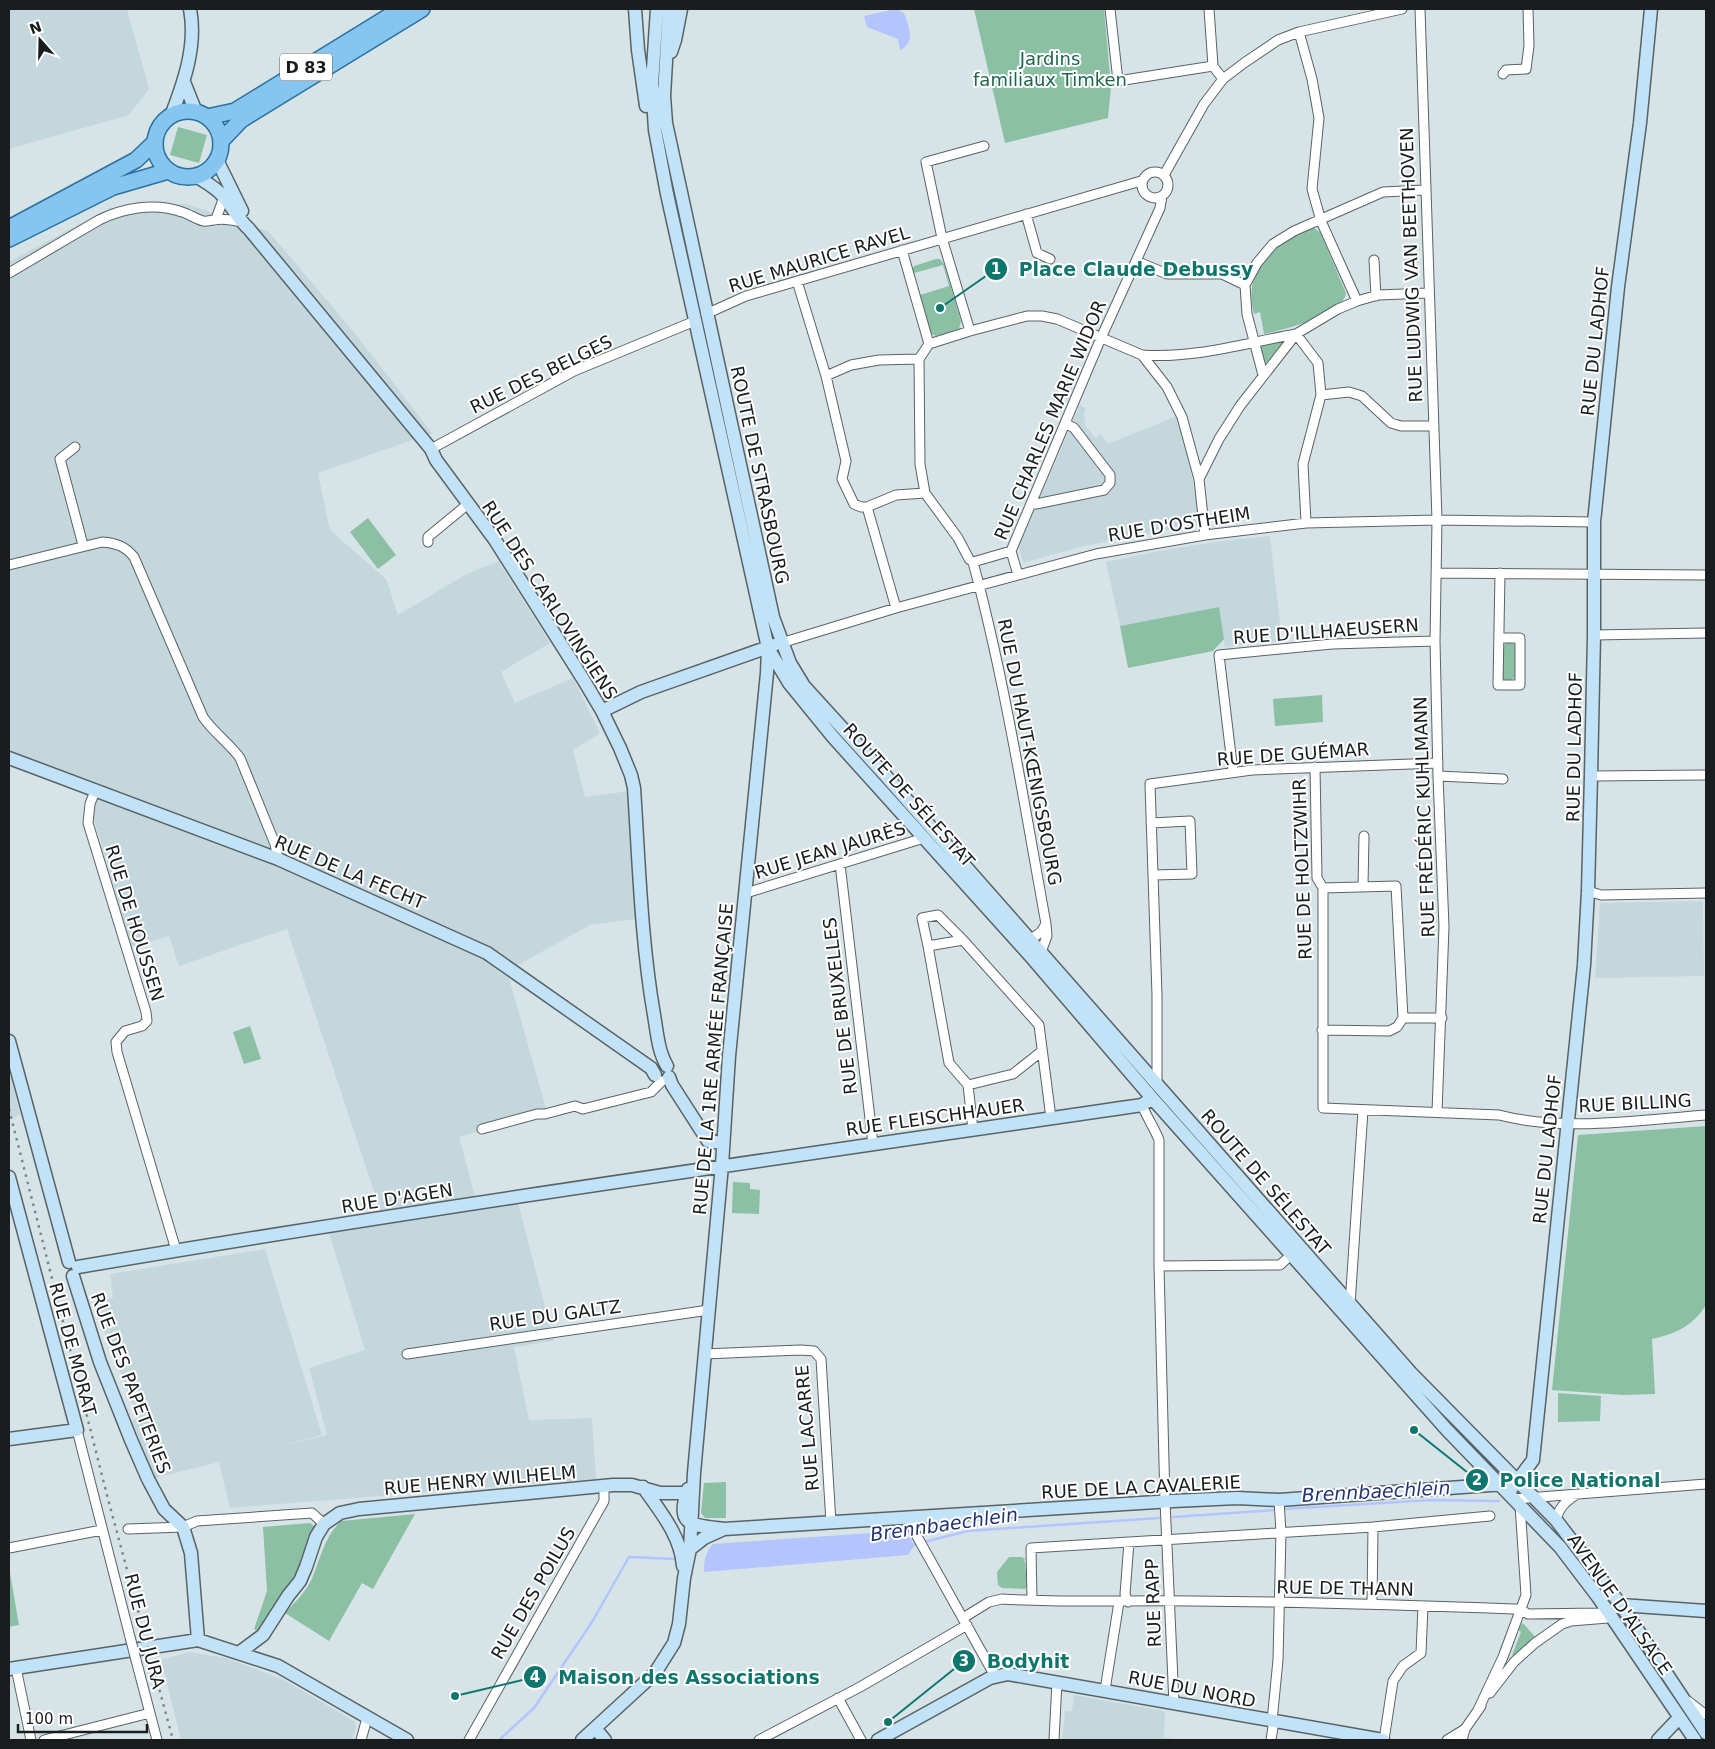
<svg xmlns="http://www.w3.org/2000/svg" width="1715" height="1749" viewBox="0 0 1715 1749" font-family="'DejaVu Sans',sans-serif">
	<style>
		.built { fill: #c3d7dd }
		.green { fill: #8bc0a5; fill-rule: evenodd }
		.water { fill: #b3c5fc }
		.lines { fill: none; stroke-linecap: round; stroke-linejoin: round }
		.stream { stroke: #b3c5fc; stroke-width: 2.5 }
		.street-casing { stroke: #596366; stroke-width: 11 }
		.secondary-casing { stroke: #596366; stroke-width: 15 }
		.primary-casing { stroke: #2a719f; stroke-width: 18 }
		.street { stroke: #fff; stroke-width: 9 }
		.secondary { stroke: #c2e2f7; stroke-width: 12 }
		.primary { stroke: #85c5ef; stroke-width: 15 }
		.rail { stroke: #7d8587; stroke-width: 2.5; stroke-dasharray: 2.5 5; stroke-linecap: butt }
		.street-bridge-casing { stroke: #596366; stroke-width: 11; stroke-linecap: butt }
		.street-bridge { stroke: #fff; stroke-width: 9 }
		.labels { text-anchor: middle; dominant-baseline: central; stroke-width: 4; stroke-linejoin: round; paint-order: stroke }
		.shield { fill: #fff; stroke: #5e6162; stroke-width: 1 }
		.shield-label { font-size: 16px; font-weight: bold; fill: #191d1e }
		.park-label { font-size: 18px; fill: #1c6749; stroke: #fff }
		.street-label { font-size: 18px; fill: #191d1e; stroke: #fff }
		.water-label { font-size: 19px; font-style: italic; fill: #243372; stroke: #fff }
		.leader { fill: none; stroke: #0f766e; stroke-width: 2 }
		.callout-dot { fill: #0f766e; stroke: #fff; stroke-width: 2 }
		.mark-label { font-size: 15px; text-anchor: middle; font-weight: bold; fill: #fff }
		.callout-label { font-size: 19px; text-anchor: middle; font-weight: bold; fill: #0f766e; stroke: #fff; stroke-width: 4; stroke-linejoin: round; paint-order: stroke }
	</style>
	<rect width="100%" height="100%" fill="#d7e4e7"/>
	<path class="built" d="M9,9H127L149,89L129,115L9,149Z
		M186,204L268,231L354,332L432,433L318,473L330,530L386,579L398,615L463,576L498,561L550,643L501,672L515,703L573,678L600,733L573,750L585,797L630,791L643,918L590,925L507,971L547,1112L459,1137L476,1200L517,1199L554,1341L514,1347L529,1420L592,1418L596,1479L230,1508L219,1462L154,1478L132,1421L139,1418L92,1302L113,1298L110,1274L265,1249L322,1435L269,1449L327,1435L309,1368L365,1350L329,1233L384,1222L287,929L179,966L169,936L131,947L87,795L9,763V262L109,208Z
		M1080,405L1086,408L1083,416L1086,418L1084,423L1095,438L1101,434L1108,444L1177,416L1184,438L1199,510L1197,525L1160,531L1084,546L1023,563L1019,546Z
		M1270,536L1282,641L1225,647L1219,607L1120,626L1106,562L1164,550L1229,540Z
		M1703,901L1704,976L1595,978L1600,903Z
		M9,1070L20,1115L9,1118Z
		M189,1652L226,1658L282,1679L354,1721L356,1727L352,1740H181L161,1660Z
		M1074,1695L1163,1711L1165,1714L1164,1737L1173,1739V1740H1062L1065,1711H1072Z"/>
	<path class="green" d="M974,9H1104L1111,86L1108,118L1005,143Z
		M178,127L207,135L199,163L170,155Z
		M1314,228L1320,232L1346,293C1343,315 1283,330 1264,334L1260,312L1254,314C1252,305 1251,296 1252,287C1257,256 1286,235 1314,228Z
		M936,259H940L944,264L961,321L959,329L936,336L930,333L912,270L914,266ZM943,265L949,286L920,295L914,273Z
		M1277,339L1282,341L1284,345L1270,361L1266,363L1263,360L1259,343Z
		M368,518L396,555L378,569L350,532Z
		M1219,607L1224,639L1213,651L1128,668L1120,626Z
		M1509,642L1516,645V677L1510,681L1505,680L1502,677L1503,647L1505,644Z
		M1322,695L1323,722L1275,726L1273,699Z
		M250,1026L261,1059L244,1064L233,1032Z
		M1706,1126V1305C1693,1326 1675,1334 1652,1339L1655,1394L1623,1395L1552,1390L1578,1135Z
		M733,1182L750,1183V1189L760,1190L759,1214L732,1213Z
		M1558,1393L1601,1396L1600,1421L1558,1422Z
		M726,1482V1518H705L701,1513L704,1483Z
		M415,1514L373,1589L362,1583L329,1641L285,1613C296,1601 307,1591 313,1576C321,1556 325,1536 341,1521Z
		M310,1523L315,1527L296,1577L258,1632L254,1629L267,1591L263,1527Z
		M1009,1557H1022L1025,1559L1024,1561L1025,1562L1027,1586L1025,1589L1002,1588L998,1585L997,1572Z
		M9,1567L19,1625L9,1627Z
		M1523,1623L1537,1639L1515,1657L1512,1655L1521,1632L1518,1629Z"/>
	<path class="water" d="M891,10H898L904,13C909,26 916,43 900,50L898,39L867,27L864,16Z
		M901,1531L912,1540L914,1546L908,1555L704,1572C704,1559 705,1554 713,1544Z"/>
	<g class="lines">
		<path class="stream" d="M1284,1509L1431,1500L1499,1501
			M1173,1517L1274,1510
			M912,1545L968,1531L1159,1518
			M499,1740L534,1708L592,1622L629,1557L675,1559"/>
		<g class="street-casing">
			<path id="street" d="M1110,9L1118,81L1213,66
				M1209,9L1213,66L1223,79
				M1420,9L1437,520L1435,641L1438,776L1444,927L1437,1112
				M1299,32L1312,79L1319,118L1312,189L1321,221L1338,259L1357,301
				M1503,74L1506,70L1526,69L1529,46L1528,9
				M1142 185a13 13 0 1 1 26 0a13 13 0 1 1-26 0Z
				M1164,175L1204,104L1223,79L1244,63L1278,40L1299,32L1402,9
				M1026,214L1037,253L1050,259
				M216,219L224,197
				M902,250L929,344L970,331L942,238L926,162L984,146
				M1374,260L1376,296
				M1136,261L1167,274H1222L1245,285L1257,263L1273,244L1294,231L1383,192L1425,190
				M9,273L99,220C123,208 155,202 182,212C189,214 196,219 203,221C207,222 210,220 214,220C223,218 233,220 241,222
				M797,281L826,376L846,461L842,479L854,504L861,507H867L896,608
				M1245,285L1247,314L1263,375
				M706,314L746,296L1141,181
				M970,331L1027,316H1042L1057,319L1142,355L1167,387L1182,417L1199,479L1205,535
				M929,344L919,359L920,464L925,493L958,538L969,559L973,562C1005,681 1024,803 1046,924L1047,936L1041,952
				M1142,355C1194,359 1245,343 1296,334L1318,363L1321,395L1303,464L1306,523
				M826,376L851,365L879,360L919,359
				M1321,395L1349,392L1362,396L1391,423L1401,426H1432
				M75,447L60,459L83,545
				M431,449L574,371L695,321
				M1199,479L1219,439L1240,406L1296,334L1338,309L1357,301L1378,295L1429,293
				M1031,503L1036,504L1104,490L1110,483V475L1074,428L1065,423
				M867,507L896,495L925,493
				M428,542V537L468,504
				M973,562L1011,551
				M9,565L102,542C116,543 125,546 134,557L203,717C214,733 229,743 240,758L275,844L278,859
				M1436,573L1706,575
				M1018,575L1011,551L1101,338L1160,208L1162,196
				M1594,635L1706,633
				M1499,638H1520V685H1498L1500,573
				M781,643L896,608L1096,554L1205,535L1306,523L1437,520L1594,522
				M1315,767L1317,878L1323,888V1108L1499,1115C1564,1132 1639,1120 1706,1115
				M1233,772L1219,655L1332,644L1435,641
				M1438,776L1503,779
				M1591,776L1706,775
				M95,791L90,804L88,823L146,1012L147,1021L142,1026L125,1031L116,1042L117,1052L176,1250
				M1151,823L1190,821L1192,874L1153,875
				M840,864L873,1144
				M1363,886L1364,836
				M1323,888L1396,886L1403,1018
				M1588,891L1601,895L1706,893
				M746,893L924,838
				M1030,940L1041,932L1046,924
				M928,946L922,918L938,915L963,940
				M1322,1030L1389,1031L1397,1027L1403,1018H1442
				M1157,1083V995L1150,784L1252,770L1438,763
				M968,1085L1013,1074L1042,1051
				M1142,1105C1147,1118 1154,1127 1159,1140V1266L1165,1501L1174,1704
				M482,1129L537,1114H545L575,1106L583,1109L651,1092L662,1081
				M973,1130L968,1085L949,1063L928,946L963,940L1039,1025L1051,1118
				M1159,1266L1280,1265L1292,1254
				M1350,1305L1363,1110
				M407,1354L709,1310
				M704,1354L801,1350L814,1351L821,1359L831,1523
				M77,1430L130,1637
				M1514,1499L1706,1484
				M909,1518L914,1531L995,1676
				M1556,1520C1559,1508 1564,1503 1574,1496
				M128,1529L183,1527L197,1521L312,1513L324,1524
				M9,1548L102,1530
				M1032,1600L1031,1548L1373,1527L1490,1516
				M1128,1602L1125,1594L1129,1542
				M1372,1604L1373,1527
				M963,1618L989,1602L1002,1599C1065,1603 1128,1600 1192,1601C1299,1602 1407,1605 1514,1609H1520L1528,1614L1599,1613L1608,1612
				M136,1660L157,1740
				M16,1668L31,1740
				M1105,1690L1119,1602
				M1490,1693L1514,1662L1535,1643L1562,1624L1571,1621L1608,1618
				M838,1698L861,1740
				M1688,1701L1706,1715
				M1478,1710L1503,1657L1526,1595L1520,1505
				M44,1740L150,1713
				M361,1740L367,1718
				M469,1740L604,1501V1486
				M759,1740L860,1687L967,1625
				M1054,1740L1057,1682
				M1271,1740L1273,1727L1272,1721L1278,1660L1281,1533L1279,1500
				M1384,1740L1393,1681L1403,1666L1421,1653L1423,1606
				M1447,1740L1465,1729
				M1462,1740L1465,1729L1481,1706"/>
		</g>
		<g class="secondary-casing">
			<path id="secondary" d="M635,9L638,50L646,106
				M669,9L664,96L666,123L773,617L790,663L804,686L885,775L1411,1373L1556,1520L1621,1605L1706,1733
				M671,52L675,40L681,9
				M184,82L196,112
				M171,116C184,82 197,46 190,9
				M217,160L242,211
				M196,176C205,182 215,187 222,195C232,206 238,219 249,229L431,449L436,460L495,540L583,679L602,711L620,748L631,775L634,788C639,863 641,940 654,1015C657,1032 658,1051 667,1066
				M768,648L789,683L833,737L1033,959L1152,1098L1447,1430L1560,1547L1598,1597L1695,1740
				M602,711L641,692L774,645
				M9,758L278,859L487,953L651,1068L655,1075
				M9,1041L69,1262
				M669,1077L672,1085L708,1141L722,1143
				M9,1177L77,1430L9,1439
				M78,1267C432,1207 787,1157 1142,1105L1152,1098
				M73,1276L100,1362L131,1440L148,1479L164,1509L183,1527L191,1553L198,1640
				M643,1487C660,1511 681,1536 683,1566
				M688,1489C675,1527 692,1525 724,1529L1173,1501L1237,1498L1279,1500L1505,1484
				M1509,1492L1533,1460L1584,965L1588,891L1591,776L1594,635V522L1618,287L1640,123L1651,9
				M690,1549L704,1538L724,1529
				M1617,1607L1621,1605L1706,1611
				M240,1652L263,1635L288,1596L300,1581L306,1567L316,1537L324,1524L340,1513L359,1509L613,1485H632L660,1493H687
				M9,1669L198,1640L278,1666L407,1740
				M595,1728L605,1740
				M582,1740L655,1673L674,1643L679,1624L684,1578L690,1549L694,1473L722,1165L729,1056L767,673L768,648L667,194L655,130L652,84L657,9
				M878,1740L990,1678L1008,1674L1383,1740
				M1658,1740L1679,1718"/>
		</g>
		<g class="primary-casing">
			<path id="primary" d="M155 144a33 33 0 1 1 66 0a33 33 0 1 1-66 0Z
				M207,117L235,111L401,9
				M221,141L241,120L422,9
				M9,228L136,160L155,142
				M9,239L113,187L168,171"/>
		</g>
		<use href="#street" class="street"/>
		<use href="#secondary" class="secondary"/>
		<use href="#primary" class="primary"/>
		<path class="rail" d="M9,1109L108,1499L173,1740"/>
		<g class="street-bridge-casing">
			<path id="street-bridge" d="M130,1637L136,1660"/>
		</g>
		<use href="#street-bridge" class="street-bridge"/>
	</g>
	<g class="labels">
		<rect class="shield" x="280" y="53.5" width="52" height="27" rx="4"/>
		<g class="shield-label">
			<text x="306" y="67">D 83</text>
		</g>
		<g class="park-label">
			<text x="1050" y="58">Jardins<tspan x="1050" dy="21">familiaux Timken</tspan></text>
		</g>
		<g class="street-label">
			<text transform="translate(819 259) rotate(-17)">RUE MAURICE RAVEL</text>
			<text transform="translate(1411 265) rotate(-92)">RUE LUDWIG VAN BEETHOVEN</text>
			<text transform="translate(1595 341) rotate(-84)">RUE DU LADHOF</text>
			<text transform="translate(541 374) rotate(-26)">RUE DES BELGES</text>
			<text transform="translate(1050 420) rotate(-67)">RUE CHARLES MARIE WIDOR</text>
			<text transform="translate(760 475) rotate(78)">ROUTE DE STRASBOURG</text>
			<text transform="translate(1179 524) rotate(-9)">RUE D'OSTHEIM</text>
			<text transform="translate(550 600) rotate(57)">RUE DES CARLOVINGIENS</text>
			<text transform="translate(1326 631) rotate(-4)">RUE D'ILLHAEUSERN</text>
			<text transform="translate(1574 747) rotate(-89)">RUE DU LADHOF</text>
			<text transform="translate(1030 752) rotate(79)">RUE DU HAUT-KŒNIGSBOURG</text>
			<text transform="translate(1293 754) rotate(-4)">RUE DE GUÉMAR</text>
			<text transform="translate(909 795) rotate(48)">ROUTE DE SÉLESTAT</text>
			<text transform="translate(1424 817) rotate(-92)">RUE FRÉDÉRIC KUHLMANN</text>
			<text transform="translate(830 850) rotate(-17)">RUE JEAN JAURÈS</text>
			<text transform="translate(1302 869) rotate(-92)">RUE DE HOLTZWIHR</text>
			<text transform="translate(350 872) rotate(23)">RUE DE LA FECHT</text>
			<text transform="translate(135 923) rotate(73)">RUE DE HOUSSEN</text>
			<text transform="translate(840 1006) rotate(-97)">RUE DE BRUXELLES</text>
			<text transform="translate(713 1059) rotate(-85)">RUE DE LA 1RE ARMÉE FRANÇAISE</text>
			<text transform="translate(1635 1103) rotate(-3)">RUE BILLING</text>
			<text transform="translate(935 1117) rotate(-8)">RUE FLEISCHHAUER</text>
			<text transform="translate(1547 1149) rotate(-84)">RUE DU LADHOF</text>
			<text transform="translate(1266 1182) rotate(49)">ROUTE DE SÉLESTAT</text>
			<text transform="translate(397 1198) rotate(-9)">RUE D'AGEN</text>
			<text transform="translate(555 1315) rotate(-8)">RUE DU GALTZ</text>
			<text transform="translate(73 1349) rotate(75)">RUE DE MORAT</text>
			<text transform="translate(131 1383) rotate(69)">RUE DES PAPETERIES</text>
			<text transform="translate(807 1428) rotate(-95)">RUE LACARRE</text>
			<text transform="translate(480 1480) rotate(-5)">RUE HENRY WILHELM</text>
			<text transform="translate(1141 1487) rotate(-3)">RUE DE LA CAVALERIE</text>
			<text transform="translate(1345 1588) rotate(1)">RUE DE THANN</text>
			<text transform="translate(533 1593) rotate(-60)">RUE DES POILUS</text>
			<text transform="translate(1153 1603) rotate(-92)">RUE RAPP</text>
			<text transform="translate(1620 1604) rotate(55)">AVENUE D'ALSACE</text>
			<text transform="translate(145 1631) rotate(76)">RUE DU JURA</text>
			<text transform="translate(1192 1689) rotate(11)">RUE DU NORD</text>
		</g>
		<g class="water-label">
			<text transform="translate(1376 1491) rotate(-3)">Brennbaechlein</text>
			<text transform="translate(944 1524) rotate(-8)">Brennbaechlein</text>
		</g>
	</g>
	<path class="leader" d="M940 308L996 269M1414 1430L1477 1480M888 1722L964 1661M455 1696L535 1677"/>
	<g class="callout-dot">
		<circle cx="940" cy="308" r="5"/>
		<circle cx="1414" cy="1430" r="5"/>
		<circle cx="888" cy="1722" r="5"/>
		<circle cx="455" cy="1696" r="5"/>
		<circle cx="996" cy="269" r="12"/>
		<circle cx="1477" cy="1480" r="12"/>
		<circle cx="964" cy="1661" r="12"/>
		<circle cx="535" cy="1677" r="12"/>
	</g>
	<g class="mark-label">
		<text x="996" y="274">1</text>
		<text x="1477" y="1485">2</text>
		<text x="964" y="1666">3</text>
		<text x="535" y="1682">4</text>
	</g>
	<g class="callout-label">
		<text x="1136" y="276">Place Claude Debussy</text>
		<text x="1580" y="1487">Police National</text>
		<text x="1028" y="1668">Bodyhit</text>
		<text x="689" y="1684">Maison des Associations</text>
	</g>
	<rect width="1715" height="1749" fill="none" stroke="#191d1e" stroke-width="20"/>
	<g transform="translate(40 40) rotate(340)" stroke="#ffffff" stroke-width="4" paint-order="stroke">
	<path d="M0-4L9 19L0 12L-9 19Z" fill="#191d1e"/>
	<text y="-8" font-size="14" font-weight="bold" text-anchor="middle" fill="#191d1e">N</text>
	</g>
	<path d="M18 1724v8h129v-8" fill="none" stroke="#191d1e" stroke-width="2.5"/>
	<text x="25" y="1724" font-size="15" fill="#191d1e" stroke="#ffffff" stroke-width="4" paint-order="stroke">100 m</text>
</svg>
